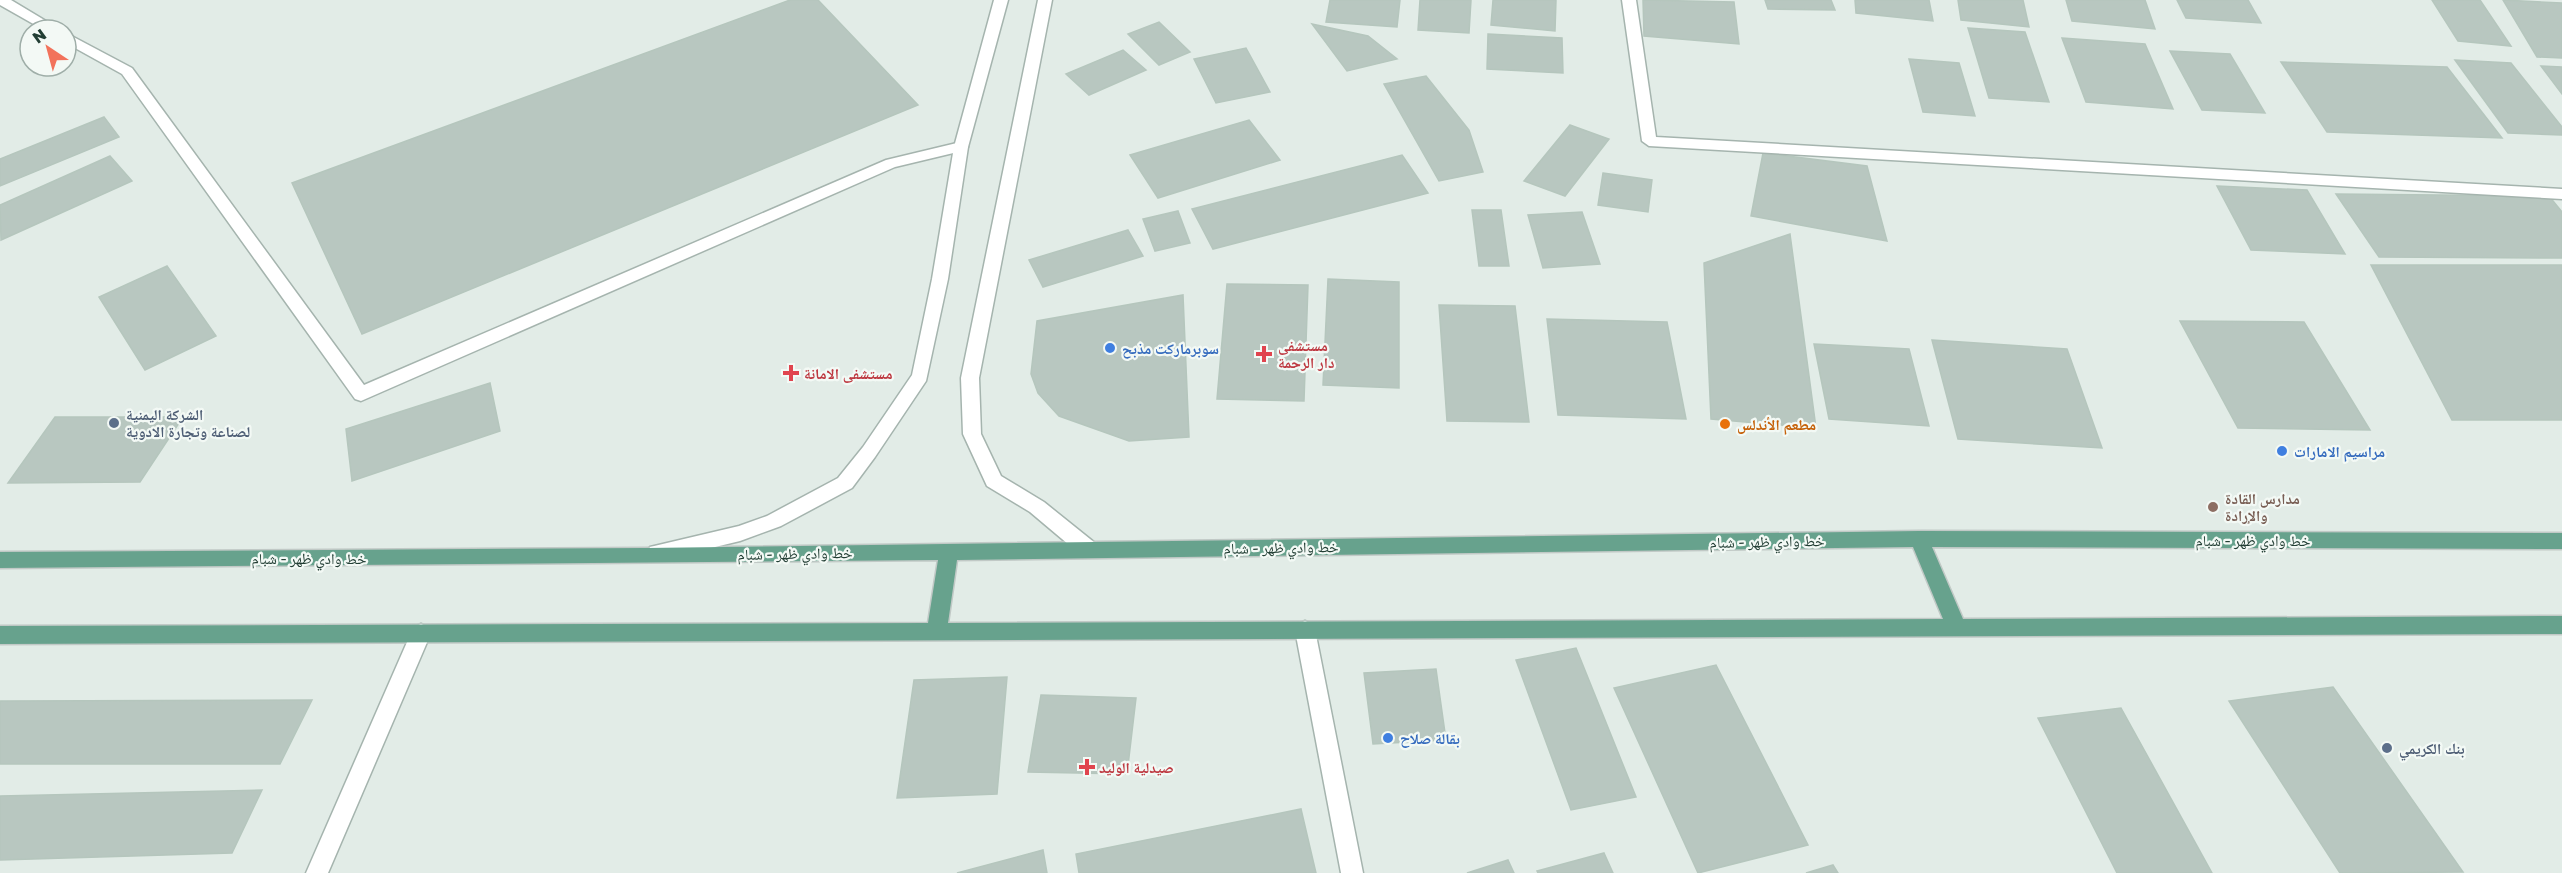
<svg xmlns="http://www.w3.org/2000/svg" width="2562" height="873" viewBox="0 0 2562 873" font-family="'Golos Text','Noto Naskh Arabic',sans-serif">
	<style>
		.building { fill: #b8c7c0; stroke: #b5c6bd; stroke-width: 1.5 }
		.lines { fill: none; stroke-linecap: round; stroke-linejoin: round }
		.minor-casing { stroke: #a5b4ae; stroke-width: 3 }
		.tertiary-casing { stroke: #a5b4ae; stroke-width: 3 }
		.primary-casing { stroke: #c1c9c6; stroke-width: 3 }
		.minor { fill: #fff; fill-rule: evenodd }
		.tertiary { fill: #fff; fill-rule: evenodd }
		.primary { fill: #67a28d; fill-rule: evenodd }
		.shop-dot { fill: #3f7fe0; stroke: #f3f9f5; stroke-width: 2 }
		.health-dot { fill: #e0444e; stroke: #f3f9f5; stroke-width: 2 }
		.service-dot { fill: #5c6f8a; stroke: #f3f9f5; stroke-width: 2 }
		.food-dot { fill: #e8710a; stroke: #f3f9f5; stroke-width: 2 }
		.education-dot { fill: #8d6e63; stroke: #f3f9f5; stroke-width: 2 }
		.labels { text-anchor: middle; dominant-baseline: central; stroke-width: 4.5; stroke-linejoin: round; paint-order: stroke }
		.health-label { font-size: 15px; font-weight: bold; fill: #be3a42; stroke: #f3f9f5; text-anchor: start }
		.shop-label { font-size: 15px; font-weight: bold; fill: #366cbe; stroke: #f3f9f5; text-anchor: start }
		.service-label { font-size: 15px; font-weight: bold; fill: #4e5e75; stroke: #f3f9f5; text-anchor: start }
		.food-label { font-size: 15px; font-weight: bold; fill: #c56008; stroke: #f3f9f5; text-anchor: start }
		.education-label { font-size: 15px; font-weight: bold; fill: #785e54; stroke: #f3f9f5; text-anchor: start }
		.street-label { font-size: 15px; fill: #223e34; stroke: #f3f9f5 }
	</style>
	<rect width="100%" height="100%" fill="#e2ece7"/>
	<path class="building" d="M790,0H818L918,105L362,334L292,183Z
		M1330,0H1400L1397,27L1326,22Z
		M1420,0H1471L1469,33L1418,30Z
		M1493,0H1556L1555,31L1491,25Z
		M1643,0L1734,2L1739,44L1644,36Z
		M1765,0H1831L1835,10L1768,9Z
		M1855,0H1929L1933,21L1856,13Z
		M1958,0H2023L2029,27L1961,20Z
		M2066,0H2145L2155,29L2072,21Z
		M2177,0H2248L2261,23L2186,18Z
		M2432,0H2480L2511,46L2458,41Z
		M2503,0L2562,3V58L2537,57Z
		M1159,22L1190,52L1159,65L1128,34Z
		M1312,24L1368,36L1397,59L1347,71Z
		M1968,28L2025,32L2049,102L1989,98Z
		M1488,34L1562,38L1563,73L1487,69Z
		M2062,38L2145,44L2173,109L2086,102Z
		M1246,48L1270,92L1216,103L1194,59Z
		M1123,50L1146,70L1089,95L1066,74Z
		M2170,51L2230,54L2265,113L2202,110Z
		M1909,59L1959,63L1975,116L1923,112Z
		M2455,60L2511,63L2562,127V135L2508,133Z
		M2281,62L2447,67L2502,138L2327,132Z
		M2541,66L2562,67V94Z
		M1426,76L1469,130L1483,172L1439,181L1384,84Z
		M104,117L119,137L0,186V159Z
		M1249,120L1280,160L1158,198L1130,155Z
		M1570,125L1609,139L1565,196L1524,181Z
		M1763,153L1867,166L1887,241L1751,216Z
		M1402,155L1428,193L1213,249L1192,209Z
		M110,156L132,181L1,240L0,205Z
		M1603,173L1652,180L1648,212L1598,205Z
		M2217,186L2307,190L2345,254L2251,250Z
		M2336,194L2549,196L2562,212V258L2379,257Z
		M1472,210H1501L1509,266H1479Z
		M1178,211L1190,243L1155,251L1143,219Z
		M1582,212L1600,264L1543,268L1528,215Z
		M1128,230L1143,256L1043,287L1029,260Z
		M1790,234L1816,428L1711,419L1704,263Z
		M2371,265H2562V420H2452Z
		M167,266L216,336L145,370L99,297Z
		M1328,279L1399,282V388L1323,385Z
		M1227,284L1308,285L1304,401L1217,399Z
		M1183,295L1189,437L1129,441L1059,416L1038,393L1031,374L1037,321Z
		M1439,305L1515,306L1529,422L1447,421Z
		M1547,319L1667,322L1686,419L1558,415Z
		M2180,321L2304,322L2370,430L2238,428Z
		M1932,340L2067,349L2102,448L1958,439Z
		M1814,344L1909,349L1929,426L1829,419Z
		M490,383L500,431L352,481L346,429Z
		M55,417H183L140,482L8,483Z
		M1576,648L1636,797L1571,810L1516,660Z
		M1716,665L1808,845L1698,873L1614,688Z
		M1436,669L1446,740L1373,744L1364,673Z
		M1007,677L997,794L897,798L914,680Z
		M2333,687L2463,872L2340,873L2229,701Z
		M1041,695L1136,698L1127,774L1028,772Z
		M312,700L280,764H0V701Z
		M2121,708L2212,873H2117L2038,718Z
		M262,790L232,853L0,860V796Z
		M1301,809L1316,873H1079L1076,854Z
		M1043,850L1047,873H957Z
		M1604,853L1613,873H1538L1537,871Z
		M1508,860L1514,873H1467Z
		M1833,865L1838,873H1806Z"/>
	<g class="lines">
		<g class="minor-casing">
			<path id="minor" d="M0,0H11L61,30H44L0,5Z
				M1622,0H1636L1656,137L2562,189V199L1649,146L1642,141Z
				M66,33L132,68L364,385L886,160L961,142L968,147L966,150L895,167L361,401L355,399L122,74L66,43Z
				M1305,621L1312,624L1315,630L1363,873H1341L1295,630L1298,624Z
				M421,624L428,627L431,633L328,873H306L411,633L414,627Z"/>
		</g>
		<g class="tertiary-casing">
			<path id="tertiary" d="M994,0H1008L968,147L948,279L926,381L875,457L852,488L781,526L740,541L657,561L650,559L647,553L650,547L739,526L767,516L838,478L863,447L912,375L932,279L954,147Z
				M1038,0H1052L979,378L981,434L1001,476L1044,502L1095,543L1098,549L1095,555L1088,557L1081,555L1030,512L987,486L963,434L961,378Z"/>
		</g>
		<g class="primary-casing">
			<path id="primary" d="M1919,531L2562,533V549L1932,547L1963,619L2562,616V634L0,644V626L928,623L938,560L0,568V552L645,548ZM1913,547L1943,619L948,623L957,560Z"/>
		</g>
		<use href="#minor" class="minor"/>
		<use href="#tertiary" class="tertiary"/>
		<use href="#primary" class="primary"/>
	</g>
	<g class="shop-dot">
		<circle cx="1110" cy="348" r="6"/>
		<circle cx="2282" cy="451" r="6"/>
		<circle cx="1388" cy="738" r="6"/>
	</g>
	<g class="health-dot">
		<path d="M1261 345h6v6h6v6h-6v6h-6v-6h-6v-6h6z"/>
		<path d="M788 364h6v6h6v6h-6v6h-6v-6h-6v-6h6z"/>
		<path d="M1084 758h6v6h6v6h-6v6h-6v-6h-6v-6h6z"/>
	</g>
	<g class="service-dot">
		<circle cx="114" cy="423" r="6"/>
		<circle cx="2387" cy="748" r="6"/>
	</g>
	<circle class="food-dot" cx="1725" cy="424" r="6"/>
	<circle class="education-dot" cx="2213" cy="507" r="6"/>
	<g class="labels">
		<g class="health-label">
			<text x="1278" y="345">مستشفى<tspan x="1278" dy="17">دار الرحمة</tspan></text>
			<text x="804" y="373">مستشفى الامانة</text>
			<text x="1099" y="767">صيدلية الوليد</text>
		</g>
		<g class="shop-label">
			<text x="1122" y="348">سوبرمارکت مذبح</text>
			<text x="2294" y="451">مراسيم الامارات</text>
			<text x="1400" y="738">بقالة صلاح</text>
		</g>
		<g class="service-label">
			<text x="126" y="414">الشركة اليمنية<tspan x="126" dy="17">لصناعة وتجارة الادوية</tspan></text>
			<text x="2399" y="748">بنك الكريمي</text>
		</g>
		<g class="food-label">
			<text x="1737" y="424">مطعم الأندلس</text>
		</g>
		<g class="education-label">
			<text x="2225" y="498">مدارس القادة<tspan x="2225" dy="17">والإرادة</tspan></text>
		</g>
		<g class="street-label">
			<text x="2253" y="540">خط وادي ظهر - شبام</text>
			<text transform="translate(1767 541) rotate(-1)">خط وادي ظهر - شبام</text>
			<text transform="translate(1281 547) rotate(-1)">خط وادي ظهر - شبام</text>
			<text transform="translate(795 553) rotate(-1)">خط وادي ظهر - شبام</text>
			<text x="309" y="558">خط وادي ظهر - شبام</text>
		</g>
	</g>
	<g transform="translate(48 48) rotate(324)"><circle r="28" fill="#f3f9f5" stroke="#9faea8" stroke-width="1.5"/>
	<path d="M0-4.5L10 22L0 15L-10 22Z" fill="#f2725b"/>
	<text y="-9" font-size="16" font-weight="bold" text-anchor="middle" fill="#223e34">N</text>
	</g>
</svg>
